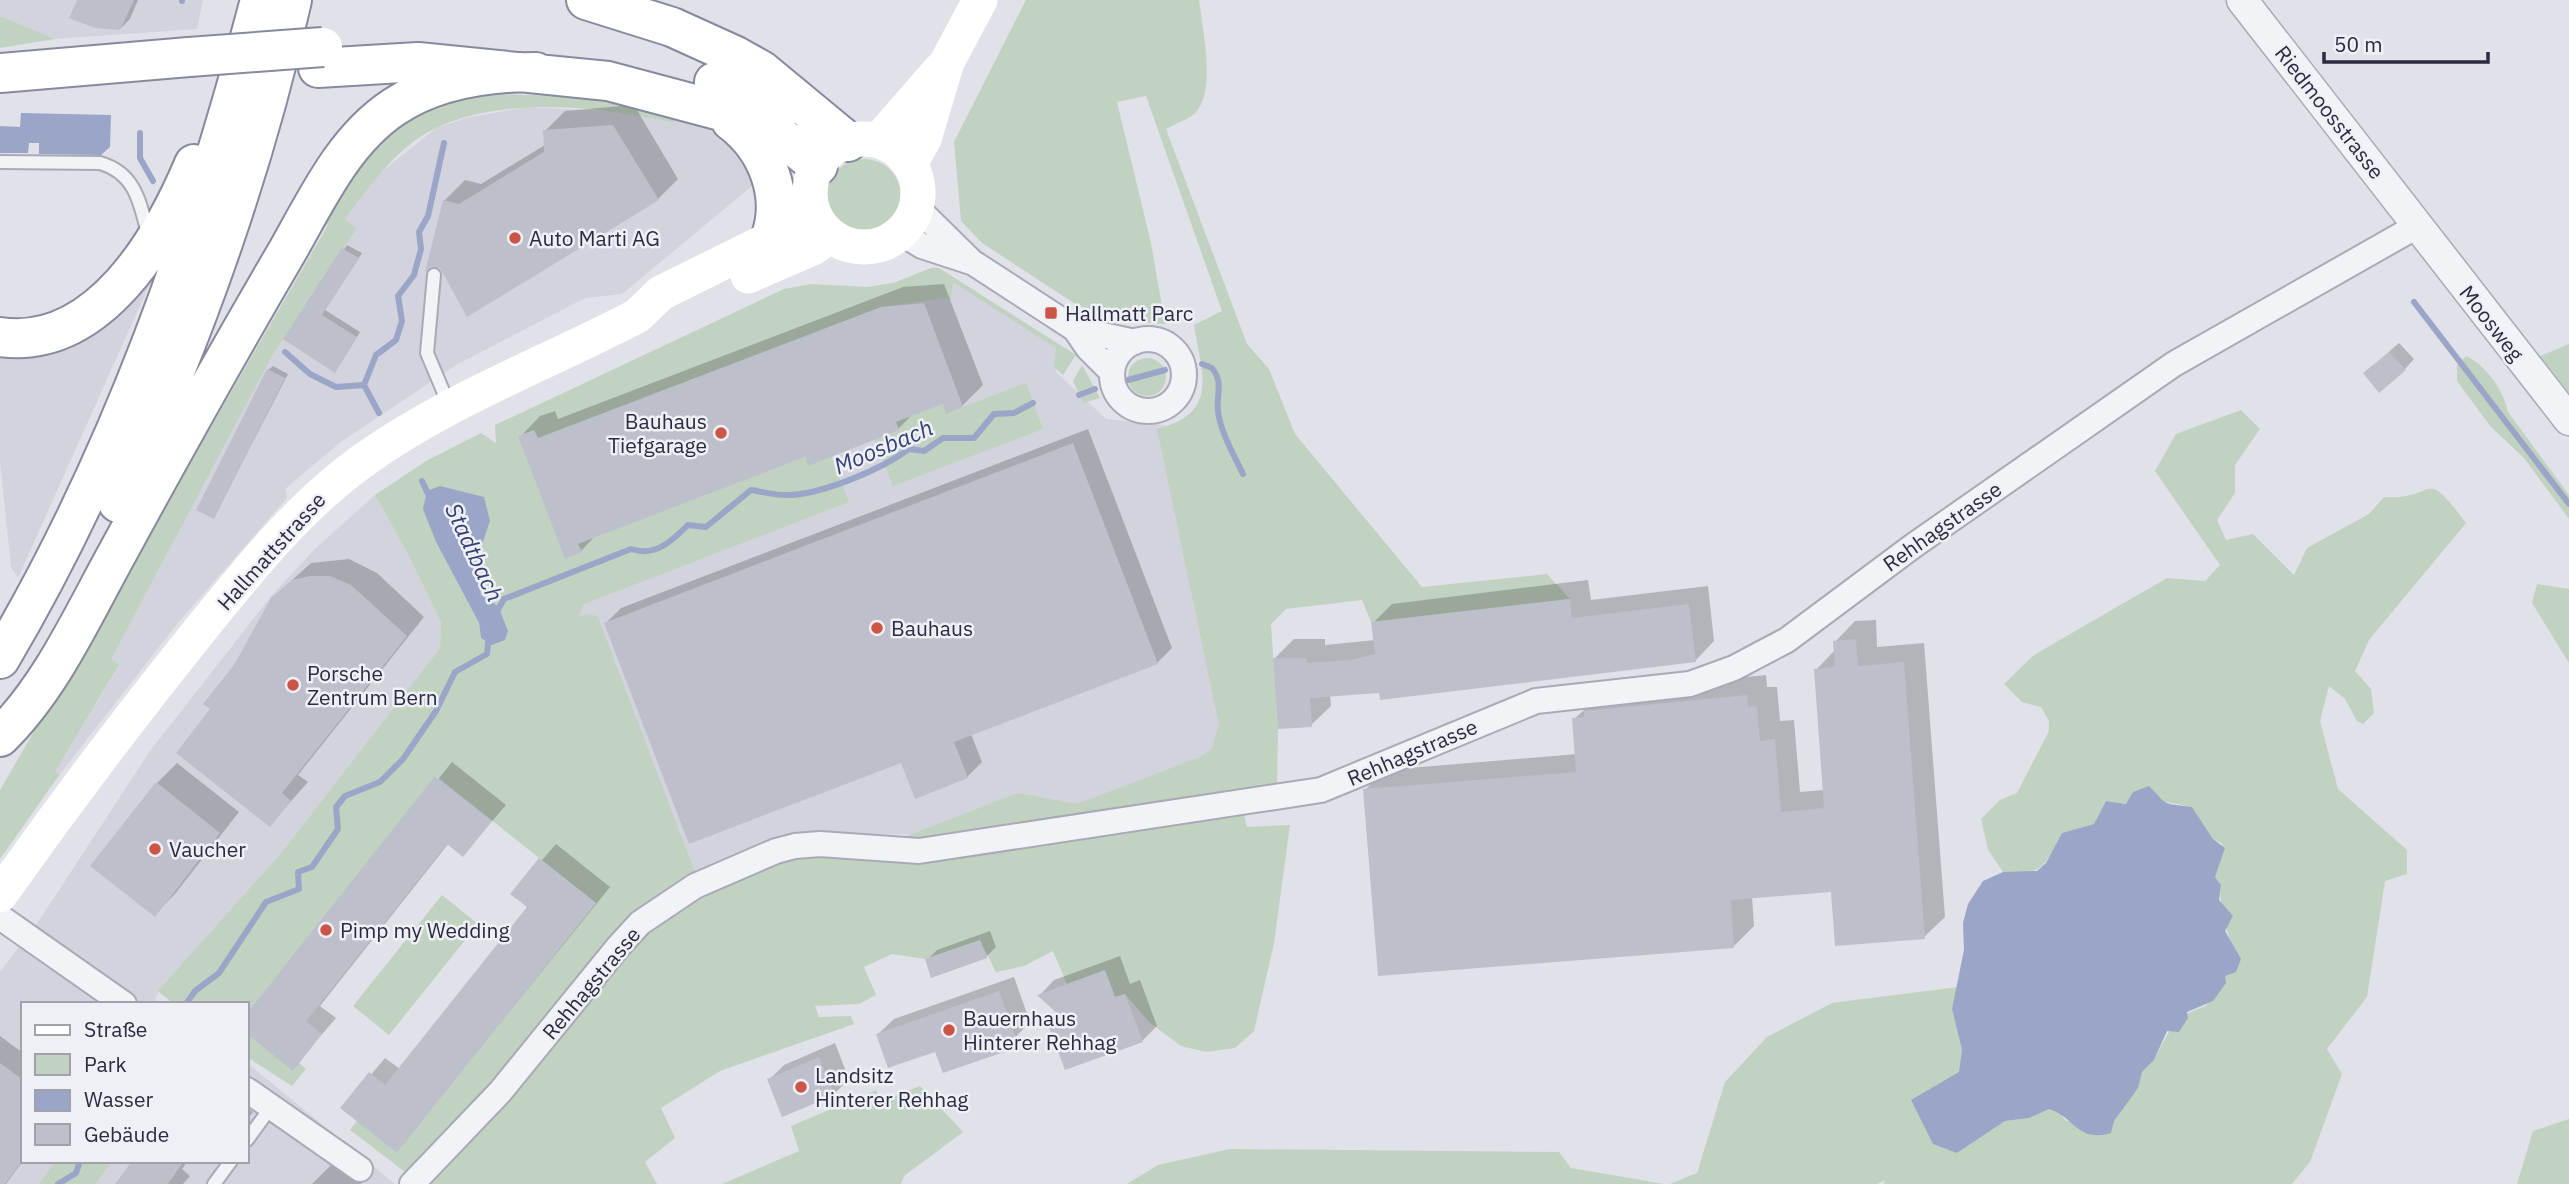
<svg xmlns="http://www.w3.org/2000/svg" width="2569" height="1184" viewBox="0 0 2569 1184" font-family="'IBM Plex Sans',sans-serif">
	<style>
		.built { fill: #d2d3dd }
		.green { fill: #c1d2c1; fill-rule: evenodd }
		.water { fill: #9ba5c8 }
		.shadow { fill: #0003 }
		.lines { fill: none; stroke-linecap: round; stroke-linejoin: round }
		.stream { stroke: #9ba5c8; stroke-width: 6 }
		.building { fill: #bdbfcb }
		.service-casing { stroke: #a9aab6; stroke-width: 16 }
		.minor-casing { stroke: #a9aab6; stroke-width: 28 }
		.tertiary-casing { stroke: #a9aab6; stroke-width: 33 }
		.motorway-casing { stroke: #878a9f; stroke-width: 42 }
		.service { stroke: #f2f3f7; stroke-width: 12 }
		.minor { stroke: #f2f3f7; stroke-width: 24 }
		.tertiary { stroke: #f2f3f7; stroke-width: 30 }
		.secondary { stroke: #fff; stroke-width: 35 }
		.motorway { stroke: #fff; stroke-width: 38 }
		.motorway-bridge-casing { stroke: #878a9f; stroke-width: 42; stroke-linecap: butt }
		.motorway-bridge { stroke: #fff; stroke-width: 38 }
		.poi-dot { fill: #cb5647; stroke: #eff0f6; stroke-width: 2.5 }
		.labels { text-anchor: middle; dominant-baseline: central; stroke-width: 5; stroke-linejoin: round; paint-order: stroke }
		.street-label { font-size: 21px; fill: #292b40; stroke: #eff0f6 }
		.poi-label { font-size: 21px; fill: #292b40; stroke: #eff0f6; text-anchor: start }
		.water-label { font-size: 23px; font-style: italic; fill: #343f73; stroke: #eff0f6 }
	</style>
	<rect width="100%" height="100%" fill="#e0e1e9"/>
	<path class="built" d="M0,0H203L197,29L54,39L0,17Z
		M526,107L624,112L673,123L676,114L726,133L759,180L622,294L585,298L456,365L342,441L285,489L287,498L177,624L60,774L55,772L119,666L110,660L272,356L355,229L345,219L379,174L436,128L466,118Z
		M937,272L1060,346L1056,372L1106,419L1189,428L1247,764L949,835L800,833L685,882L578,617L512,433Z
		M142,282L150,283L18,578L11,567L0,461V350Z
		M375,495L408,554L441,622L440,648L282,852L159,991L153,1004H23V1161H55L39,1184H0V972L42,916L150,751L272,595L315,549Z
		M247,1063L395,1184H95L113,1161H247Z"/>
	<path class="green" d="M1026,0H1199C1202,28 1217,91 1195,113C1188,120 1174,124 1166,129L1247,344L1269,369L1295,434L1422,587L1547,574L1570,599L1371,622L1362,600L1286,609L1271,624L1278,729L1277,790L915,843L808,837L686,882L409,1175L350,1130L357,1121L397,1153L596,903L436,776L247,1013V1004H174L158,991L282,852L440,648L441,622L408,554L375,495L426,461L481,433L496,443L495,425L784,289L811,284L867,287L893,283L931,268H939L1076,355L1063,375L1054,367L1056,348L953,282L951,300L943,298L881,307L538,438L534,430L518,436L565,559L581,552L578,544L805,457L808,465L831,456L849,502L584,604L579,616L590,614L598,617L696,875L794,833L907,836L1018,793L1077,804L1200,757L1212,748L1219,725L1157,429C1221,413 1201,372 1194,325L1222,311L1146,96L1117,102L1151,243L1165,324L1109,320L1074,303L982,243L961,221L954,142ZM490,521L476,563L481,596L498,606L481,638L479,623L436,542Z
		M0,17H2L55,39L0,48Z
		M573,96L611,99L676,114L674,123C602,107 505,95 436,128C397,146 370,186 345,219L356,229L272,356L111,659L119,665L55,772L60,774L0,859V790L328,225L325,224C358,167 396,108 467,97C501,91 538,97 573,96Z
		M827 196a37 37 0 1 1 74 0a37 37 0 1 1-74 0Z
		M2569,344V396L2538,357Z
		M2466,356C2486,365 2504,391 2508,412L2569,495V519L2524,458L2491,427L2457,381V365Z
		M1128 377a19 19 0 1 1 38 0a19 19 0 1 1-38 0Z
		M1082,365L1100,398L1083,403L1073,381Z
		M1026,383L1043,429L893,486L875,440L898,431L896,422L943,404L947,413Z
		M2241,410L2260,429L2235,465V493L2217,520L2226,540L2253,534L2294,575L2307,548L2369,514L2384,497C2438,501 2421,463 2466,523L2369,640L2355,671L2371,689L2374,713L2363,724L2357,721L2345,699L2329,686L2320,721L2338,789L2407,850V874L2385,881L2367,997L2327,1049L2342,1074L2310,1162L2292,1184H1884L1885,1180L1877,1184H1670L1697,1173L1725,1082L1767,1037L1832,1003L1958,987L1952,1009L1962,1050L1957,1153L2005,1121L2029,1118L2049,1108L2059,1112L2066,1121H2114C2125,1105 2134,1092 2141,1075C2144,1068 2152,1064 2155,1058C2171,1029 2172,1017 2206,1006C2216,990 2235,965 2231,945C2226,924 2218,908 2221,885L2215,877L2223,844L2213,839L2192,807L2157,800L2153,790L2127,804L2106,801L2094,824L2062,833C2045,866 2043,876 2003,872L1988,850L1981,819L2000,800L2017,793L2049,731V721L2041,707L2022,702L2004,684L2034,655L2167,578L2205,581L2220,565L2155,471L2176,434Z
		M2537,584L2569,589V663L2532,603Z
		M1244,815L1247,827L1290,825L1274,943L1254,1031L1235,1048L1206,1052L1181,1046L1149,1022L1125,994L1115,997L1105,970L1067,984L1053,951L1024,966L996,972L980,940L925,959L892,954L864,967L876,995L859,1004L815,1006L819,1017L851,1016L854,1024L720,1071L661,1108L675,1138L645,1162L657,1184H424L639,930L689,899L800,855L1026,846Z
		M442,895L478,924L389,1035L353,1006Z
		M247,1034L293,1070L299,1063L306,1069L292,1086L247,1057Z
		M920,1086L963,1132L904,1176L901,1184H722L799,1151L791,1126L876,1090L880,1102Z
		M2569,1119V1184H2517L2533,1131Z
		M1230,1149L1559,1152L1571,1168L1664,1184H1127L1158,1165Z
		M55,1161H113L95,1184H39Z"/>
	<path class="water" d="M21,113L111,115L110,147L101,155L39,154V143H29L28,153H0V126L20,127Z
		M440,486L484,497L490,521L476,563L481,595L498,606L508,631L505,640L492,645L481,638L479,623L436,542L423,509L427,491Z
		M2149,786C2169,806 2160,803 2192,807L2213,839L2225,848L2215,877L2221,885L2219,900L2233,916L2225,931L2241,959L2236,972L2225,976L2226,983L2213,1001L2187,1012L2188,1018L2179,1032L2167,1031L2154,1060L2142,1072L2138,1088L2114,1121L2111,1133C2077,1143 2075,1117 2049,1109L2029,1118L2005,1121L1957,1153L1933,1144L1911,1100L1959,1072L1962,1050L1952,1009L1964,950L1963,923L1968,904L1983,881L2003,872L2037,871L2046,863L2062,833L2094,824L2106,801L2126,804L2133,792Z"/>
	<path class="shadow" d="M79,0H138L130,19L120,29Z
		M634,105L678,179L658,199L468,315L444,201L465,180L481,184L545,145V131L565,111Z
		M347,245L362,253L325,310L360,332L339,366L285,338Z
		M944,284L983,385L962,406L947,411L944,402L913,414L898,429L806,455L597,534L581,551L520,437L540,416L555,411L558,419L903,287Z
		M2399,343L2414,359L2405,369L2375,364Z
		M273,366L288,374L214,517L268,370Z
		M1088,429L1172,648L1157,663L971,734L982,762L967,777L902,761L606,623L621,608Z
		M349,559L377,573L424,617L298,775L308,782L270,825L213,709L235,666L291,581L311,563Z
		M1588,580L1591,600L1708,586L1714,641L1695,661L1330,695L1331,706L1311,725L1275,658L1294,639H1325V645L1375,640L1373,623L1392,604Z
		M1876,620L1877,647L1924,643L1945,917L1924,937L1832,890L1752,897L1754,926L1734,946L1365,790L1385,770L1577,754L1574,719L1606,691L1766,675L1767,687H1777L1780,721L1794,720L1800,792L1825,790L1816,670L1835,650V642L1855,621Z
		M452,762L506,805L463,855L449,843L320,1006L336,1018L293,1068L247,1032V1016Z
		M177,763L239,812L175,894L155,914L157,783Z
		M556,844L610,887L397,1151L343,1108L385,1058L400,1069L529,907L513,894Z
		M990,931L996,947L986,957L927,960L937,950Z
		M1120,956L1130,984L1140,980L1157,1026L1142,1041L1049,1022L1059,1012L1040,995L1054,980Z
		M1014,977L1030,1022L1003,1050L936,1049L878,1034L894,1019Z
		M0,1036L23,1053V1161L6,1184H0Z
		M835,1043L849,1079L834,1094L769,1080L784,1065Z
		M247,1108L253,1112L247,1120Z
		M134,1161H188L182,1169L190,1176L183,1184H117Z
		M333,1163L362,1184H312Z"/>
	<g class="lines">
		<path class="stream" d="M182,1V0
			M140,133V158L153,181
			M2414,302L2569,504
			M285,352L310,374L336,387L364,385
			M1202,364L1212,368C1224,383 1216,394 1218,411C1220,431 1234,455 1243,474
			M1128,380L1165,370
			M1079,395L1095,389
			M379,413L364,385L376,355L396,340L402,321L398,296L414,275L421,249L419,232L428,216L444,143
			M422,481L430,498
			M496,613L504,599L631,549C655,557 671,542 688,525L706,527L751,490C764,492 777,496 789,495C823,494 882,469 909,449L924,451L943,438H974L994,414L1014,413L1033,403
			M186,1004L195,991L219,973L266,902L299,889L298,872L312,867L338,829L336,807L345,796L380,782L403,759L436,711L455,672L487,654L489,635
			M58,1184L76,1173L80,1161"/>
	</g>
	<path class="building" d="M77,0H134L120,30L95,28L69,18Z
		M613,125L659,200L467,317L440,268L431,267L425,272L443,200L459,204L544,152L543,130Z
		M342,248L359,258L322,315L357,337L335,373L283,339Z
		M924,303L963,407L946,414L943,404L896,422L899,430L808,466L805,457L578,544L582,552L565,559L518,436L534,430L538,438L881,307Z
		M2389,352L2406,370L2379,393L2363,373Z
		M267,369L285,378L214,519L196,510Z
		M1073,443L1158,664L954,742L968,778L915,799L901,763L689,844L604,623Z
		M310,576H330L351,585L407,636L282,793L291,801L270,827L176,753L210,709L203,704L234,665L271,598L292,580Z
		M1570,599L1572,618L1689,604L1696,662L1380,700L1379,693L1310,698L1312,727L1278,729L1273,658H1306L1307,663L1351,660L1375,654L1371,622Z
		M1856,639L1858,666L1904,662L1925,939L1835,946L1831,892L1731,900L1734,948L1378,976L1363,789L1576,772L1572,718L1584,717V711L1747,695L1748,707L1757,706L1760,741L1775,739L1781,812L1824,808L1814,669L1835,667L1833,641Z
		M435,776L492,821L463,857L447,844L412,888L306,1021L322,1034L293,1071L247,1034V1013Z
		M156,782L220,833L155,917L90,866Z
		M539,858L596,903L397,1153L340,1108L369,1072L385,1085L527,907L510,894Z
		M980,940L987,958L931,978L925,959Z
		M1105,970L1115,997L1125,994L1143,1042L1065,1070L1047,1022L1061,1017L1037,995Z
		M999,991L1016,1039L1002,1044L1004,1052L943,1073L935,1052L888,1068L876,1034Z
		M819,1057L835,1095L782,1117L767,1079Z
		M0,1063L23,1080V1160L5,1184H0Z
		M132,1161H184L168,1184H115Z"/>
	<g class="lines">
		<g class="service-casing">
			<path id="service" d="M0,162L100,163C135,173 140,202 148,234
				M434,275L427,353L449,405
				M247,1140L271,1107
				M214,1184L231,1161"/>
		</g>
		<g class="minor-casing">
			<path id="minor" d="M916,207L972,262L1075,329L1088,348L1112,372
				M901,233L922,246L971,262
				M1075,329L1135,342
				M1112 375a36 36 0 1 1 72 0a36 36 0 1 1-72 0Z
				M0,917L124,1004
				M247,1090L360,1169
				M412,1184L500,1092L618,947L640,923L695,886L776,851L795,846L820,844L919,851L1321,790L1536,701L1690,684L1734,668L1787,640L1913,546L2174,364L2417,226"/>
		</g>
		<g class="tertiary-casing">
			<path id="tertiary" d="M2242,0L2569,420"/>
		</g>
		<g class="motorway-casing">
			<path id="motorway" d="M586,0L672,27L736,56L761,70L848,142
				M318,68L418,62L608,81L743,117L790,143L818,166
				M0,73L189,57
				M714,82L799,105
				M731,121C767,148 786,196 770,239
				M0,337C98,351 162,240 194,164
				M118,503C193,341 253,174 292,0
				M0,659C122,453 199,231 260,0
				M0,737C52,686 84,613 119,550C174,449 230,349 288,250C317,199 344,140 394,107C436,79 487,72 536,72"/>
		</g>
		<use href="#service" class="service"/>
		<use href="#minor" class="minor"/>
		<use href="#tertiary" class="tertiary"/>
		<path class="secondary" d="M810 193a54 54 0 1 1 108 0a54 54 0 1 1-108 0Z
			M878,141L940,70
			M910,164L924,139L947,62L980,0
			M748,276L813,248L830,236
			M0,895C65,803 133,713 204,625C252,566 299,507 361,462C445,401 545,364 637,316L661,293L782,233L812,208"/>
		<use href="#motorway" class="motorway"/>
		<g class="motorway-bridge-casing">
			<path id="motorway-bridge" d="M189,57L323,47"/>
		</g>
		<use href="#motorway-bridge" class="motorway-bridge"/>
	</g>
	<g class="poi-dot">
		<circle cx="515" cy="238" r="7"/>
		<rect x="1044" y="306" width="14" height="14" rx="3.5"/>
		<circle cx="721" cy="433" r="7"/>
		<circle cx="877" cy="628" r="7"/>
		<circle cx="293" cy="685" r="7"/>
		<circle cx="155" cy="849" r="7"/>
		<circle cx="326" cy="930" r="7"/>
		<circle cx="949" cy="1030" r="7"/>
		<circle cx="801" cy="1087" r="7"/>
	</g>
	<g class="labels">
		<g class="street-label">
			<text transform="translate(2330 112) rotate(52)">Riedmoosstrasse</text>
			<text transform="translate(2492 323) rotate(52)">Moosweg</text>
			<text transform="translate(1942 526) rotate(-35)">Rehhagstrasse</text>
			<text transform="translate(271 551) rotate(-48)">Hallmattstrasse</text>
			<text transform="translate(1412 752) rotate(-23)">Rehhagstrasse</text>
			<text transform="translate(591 983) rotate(-50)">Rehhagstrasse</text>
		</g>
		<g class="poi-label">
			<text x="529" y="238">Auto Marti AG</text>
			<text x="1065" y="313">Hallmatt Parc</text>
			<text x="707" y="421" text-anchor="end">Bauhaus<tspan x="707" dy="24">Tiefgarage</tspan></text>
			<text x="891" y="628">Bauhaus</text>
			<text x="307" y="673">Porsche<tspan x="307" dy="24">Zentrum Bern</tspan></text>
			<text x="169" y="849">Vaucher</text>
			<text x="340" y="930">Pimp my Wedding</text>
			<text x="963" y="1018">Bauernhaus<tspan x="963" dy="24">Hinterer Rehhag</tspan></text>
			<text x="815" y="1075">Landsitz<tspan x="815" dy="24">Hinterer Rehhag</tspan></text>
		</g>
		<g class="water-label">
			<text transform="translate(883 446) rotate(-23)">Moosbach</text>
			<text transform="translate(475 552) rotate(65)">Stadtbach</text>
		</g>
	</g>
	<rect x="21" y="1002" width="228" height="161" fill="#eff0f6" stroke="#a0a1ad" stroke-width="2"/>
	<rect x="35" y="1025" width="35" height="10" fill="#ffffff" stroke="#a0a1ad" stroke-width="2"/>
	<text x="84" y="1037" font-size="21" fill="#292b40">Straße</text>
	<rect x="35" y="1054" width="35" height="21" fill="#c1d2c1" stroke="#a0a1ad" stroke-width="2"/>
	<text x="84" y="1072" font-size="21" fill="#292b40">Park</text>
	<rect x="35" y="1090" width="35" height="21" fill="#9ba5c8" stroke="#a0a1ad" stroke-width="2"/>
	<text x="84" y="1107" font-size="21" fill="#292b40">Wasser</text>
	<rect x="35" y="1124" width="35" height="21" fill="#bdbfcb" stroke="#a0a1ad" stroke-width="2"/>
	<text x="84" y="1142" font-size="21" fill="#292b40">Gebäude</text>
	<path d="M2324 52v10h164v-10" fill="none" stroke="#292b40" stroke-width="3.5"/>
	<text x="2334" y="52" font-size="21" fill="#292b40" stroke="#eff0f6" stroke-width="5" paint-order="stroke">50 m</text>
</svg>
